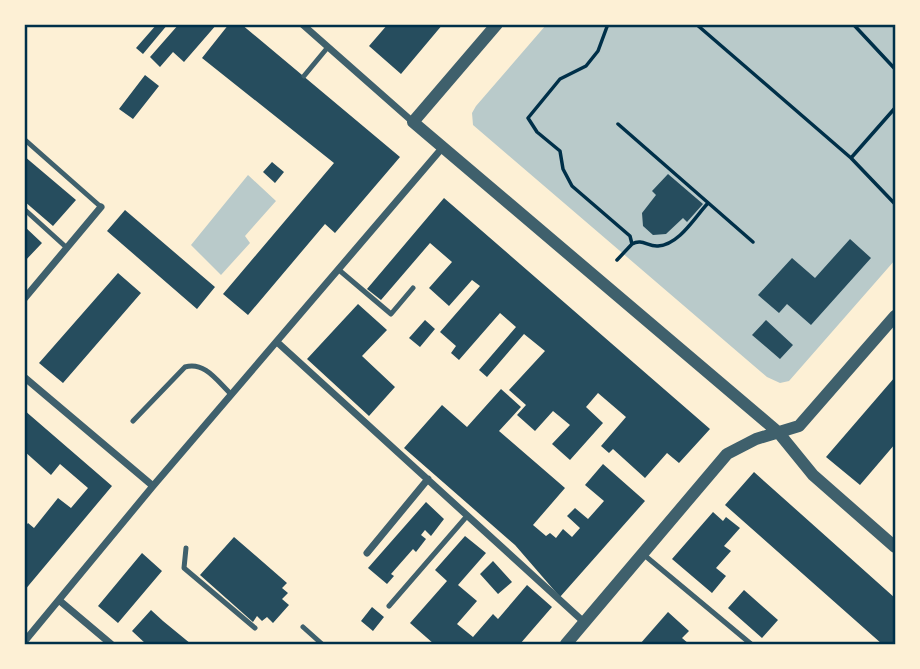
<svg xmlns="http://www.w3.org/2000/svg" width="920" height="669" viewBox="0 0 920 669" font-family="'Fira Sans Condensed',sans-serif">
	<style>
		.green { fill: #b9caca }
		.building { fill: #264d5e }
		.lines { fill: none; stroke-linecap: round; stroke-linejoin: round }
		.path { stroke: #003049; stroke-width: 3.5 }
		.service { stroke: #3f606c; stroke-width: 5 }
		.minor { stroke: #3f606c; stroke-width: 7 }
		.tertiary { stroke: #3f606c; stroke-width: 12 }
		.neatline { fill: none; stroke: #003049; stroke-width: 2.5 }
	</style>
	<rect width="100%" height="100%" fill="#fdf0d5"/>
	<path class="green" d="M546,25H895V260L789,381L780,383L767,377L473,125L472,113L476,106Z
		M248,175L276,201L245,236L250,243L221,275L191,245Z"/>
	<path class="building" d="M157,24H168L143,54L136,48Z
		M179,24H217L184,62L173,52L160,67L150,57Z
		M229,24H241L400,157L335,233L325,224L248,315L223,294L334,163L202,58Z
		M388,24H443L401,74L369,46Z
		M145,75L159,86L133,119L119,109Z
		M24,156L76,200L53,226L24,201Z
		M272,162L284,172L275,183L263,172Z
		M668,174L703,204L687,222L683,218L666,234L653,235L643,226L642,213L656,195L652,191Z
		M444,198L710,429L679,463L667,453L645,478L613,449L609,453L601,446L626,417L598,393L586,407L603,423L570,460L552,444L570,425L553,411L535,431L517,415L526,405L509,390L545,351L524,334L487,377L479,370L516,327L500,313L459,360L451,353L456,346L440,332L480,286L472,280L449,306L429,288L452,262L430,243L381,300L367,289Z
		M125,210L215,287L197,309L107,231Z
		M24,226L42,243L24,262Z
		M850,239L871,258L811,325L787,304L779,313L758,295L792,258L815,278Z
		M118,273L141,293L63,383L39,363Z
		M358,304L387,330L362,356L395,387L369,416L307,359Z
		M425,320L435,329L420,347L409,338Z
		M766,320L793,345L780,359L752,335Z
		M895,377V444L860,485L826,457Z
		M501,389L521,407L499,431L565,488L533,525L546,536L550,533L556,538L563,529L572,537L580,528L567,516L575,508L588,519L604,501L585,485L603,464L645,501L560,597L515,545L404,448L442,405L467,427Z
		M24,410L112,486L24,591V528L28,523L34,528L58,498L71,508L88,488L60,464L51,475L24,451Z
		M754,472L895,598V644H882L725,505Z
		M426,502L444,519L431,536L425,530L421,535L426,539L416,552L413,549L391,574L394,576L387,584L368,568Z
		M713,512L723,521L726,517L740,528L724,546L731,551L716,568L726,576L712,593L672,559Z
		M465,536L486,553L458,585L477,601L457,624L473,637L493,614L498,619L527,585L552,607L520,644H434L410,623L447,581L435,570Z
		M234,537L287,583L282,588L288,593L282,599L289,605L273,623L267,617L262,621L257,616L253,622L200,575Z
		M142,553L162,571L118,623L98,606Z
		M493,561L512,582L498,594L480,574Z
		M744,590L778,620L762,638L728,608Z
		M372,607L384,617L373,631L361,621Z
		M151,610L163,621L191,644H146L132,631Z
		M668,612L689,631L682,638L689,644H640Z"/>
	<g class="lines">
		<path class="path" d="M608,24L598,51L586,66L560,79L528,118L537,132L560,151L563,169L572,186L630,236L632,244L617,260
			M696,24L851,158L895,204
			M853,24L895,69
			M618,124L753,242
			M851,158L895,108
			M632,244C642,238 648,247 658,246C679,245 695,217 708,203"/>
		<path class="service" d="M304,76L328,47
			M24,139L101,207
			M24,209L67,248
			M339,270L391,314L413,288
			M133,421L185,367C205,361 218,382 231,394
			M186,548L184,568L255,628
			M643,554L751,644
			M389,606L467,516
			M303,627L322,644"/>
		<path class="minor" d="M302,24L413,122
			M24,299L101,207
			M277,342L585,623
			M24,377L153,486
			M367,553L428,479
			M60,601L111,644
			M24,642L153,486L443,147"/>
		<path class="tertiary" d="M497,24L413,122L778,432L813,475L895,547
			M566,644L727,454L756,439L799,426L895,316"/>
	</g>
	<rect width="920" height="669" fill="none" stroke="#fdf0d5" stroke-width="52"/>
	<rect x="26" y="26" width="868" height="617" class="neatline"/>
</svg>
